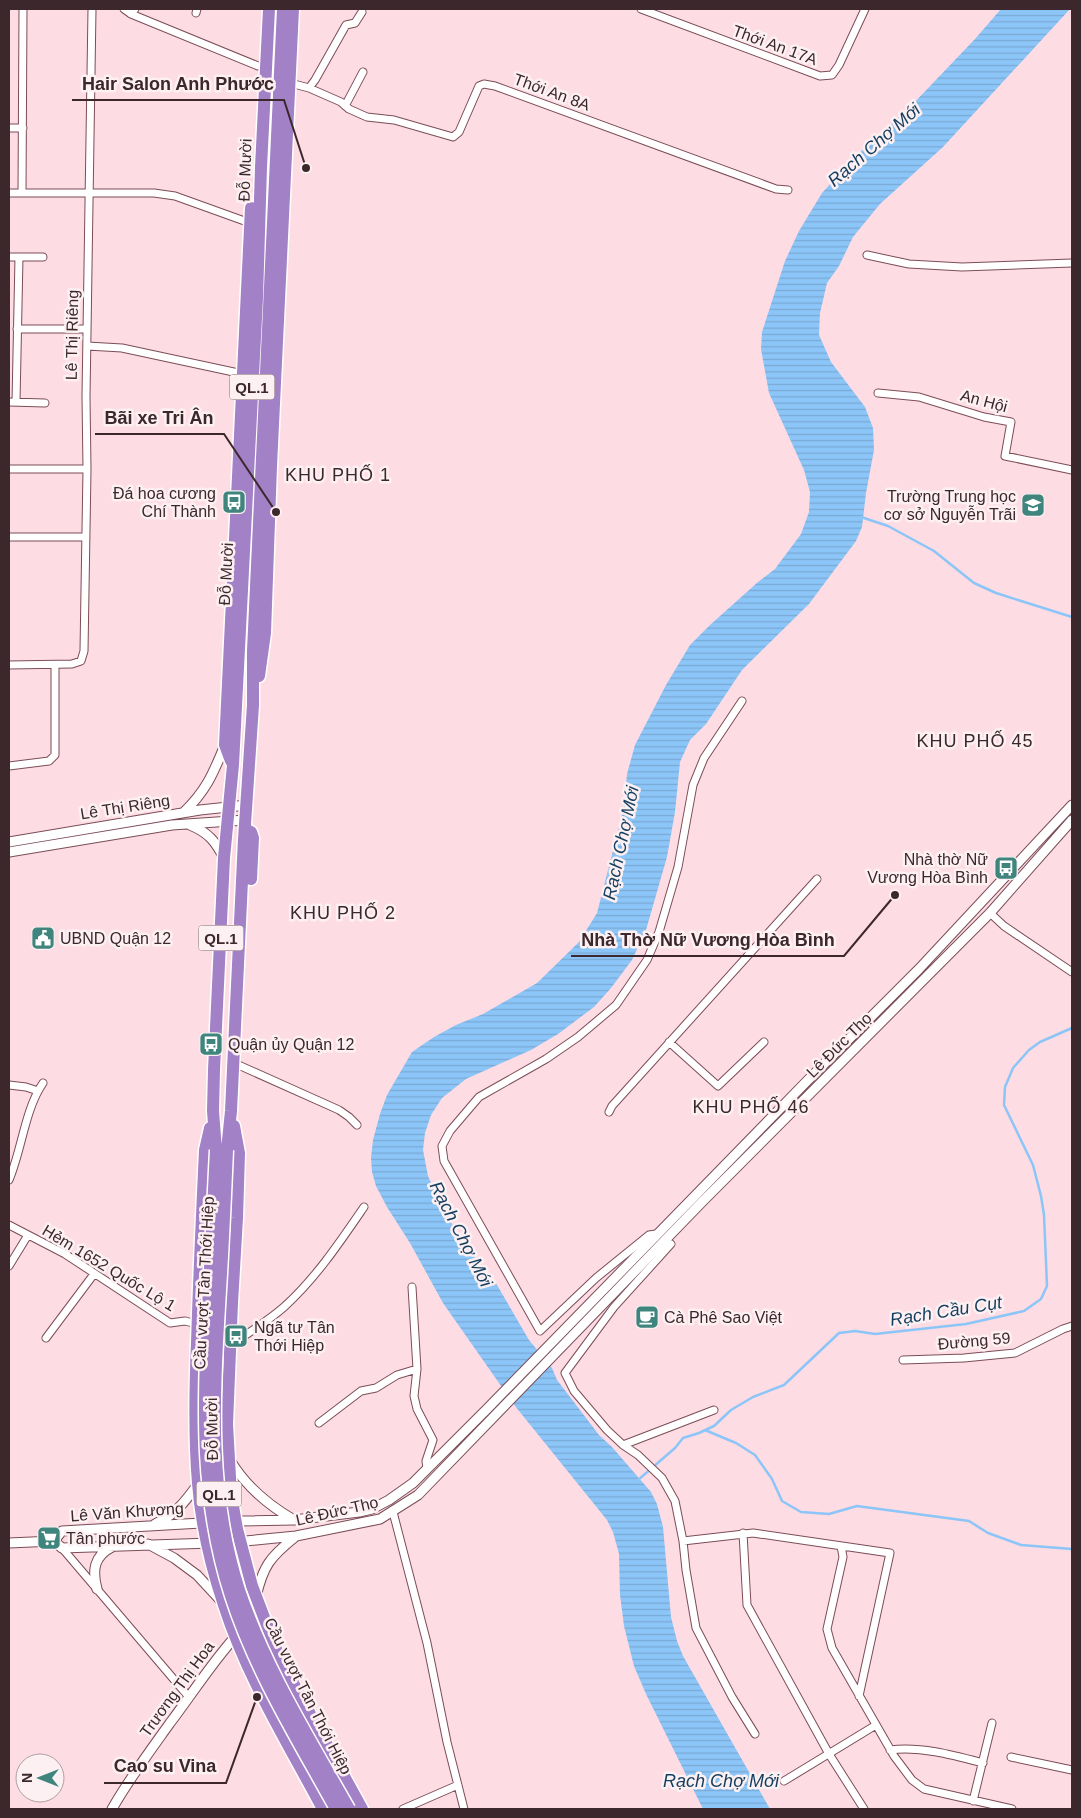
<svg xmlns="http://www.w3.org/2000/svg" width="1081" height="1818" viewBox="0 0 1081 1818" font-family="Arial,sans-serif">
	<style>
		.water { fill: url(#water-rules) }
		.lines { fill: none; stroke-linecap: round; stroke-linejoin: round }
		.stream { stroke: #8cc5f7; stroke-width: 2.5 }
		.street-casing { stroke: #7b4d57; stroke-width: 9 }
		.secondary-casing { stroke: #7b4d57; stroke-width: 11 }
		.highway-casing { stroke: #fff; stroke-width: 15 }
		.street { stroke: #fff; stroke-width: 7 }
		.secondary { stroke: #fff; stroke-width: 9 }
		.highway { stroke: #a281c6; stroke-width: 12 }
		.highway-bridge-casing { stroke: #fff; stroke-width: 15; stroke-linecap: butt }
		.highway-bridge { stroke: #a281c6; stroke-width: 12 }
		.labels { text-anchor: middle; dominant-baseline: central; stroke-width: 5; stroke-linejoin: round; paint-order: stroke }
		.shield { fill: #fcf0f2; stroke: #766367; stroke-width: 1 }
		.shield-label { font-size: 15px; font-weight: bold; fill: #3c272c }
		.street-label { font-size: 16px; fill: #3c272c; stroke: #fcf0f2 }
		.poi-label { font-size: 16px; fill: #3c272c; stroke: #fcf0f2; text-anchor: start }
		.water-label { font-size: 18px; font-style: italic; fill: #143e5f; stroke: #fcf0f2 }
		.neighbourhood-label { font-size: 18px; letter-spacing: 1px; fill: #3c272c; stroke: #fcf0f2 }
		.leader { fill: none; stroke: #3c272c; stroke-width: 2 }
		.callout-dot { fill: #3c272c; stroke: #fcf0f2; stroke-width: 2 }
		.callout-label { font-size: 18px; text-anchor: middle; font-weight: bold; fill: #3c272c; stroke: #fcf0f2; stroke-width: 5; stroke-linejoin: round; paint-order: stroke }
	</style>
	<defs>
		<pattern id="water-rules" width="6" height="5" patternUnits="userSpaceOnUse" patternTransform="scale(1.25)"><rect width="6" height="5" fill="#8cc5f7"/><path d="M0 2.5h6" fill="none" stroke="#7aa9d4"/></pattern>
	</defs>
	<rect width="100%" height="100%" fill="#fedce3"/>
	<path class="water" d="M1001,9H1070L943,147L880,204L853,237L839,266L827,283L820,313L819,335L831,362L865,407L873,428L874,450L866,493L862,527L856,541L809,604L742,670L706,724L690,740L680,762L675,812L667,857L646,930L632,960L611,988L594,1007L558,1034L531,1050L466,1079L442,1098L431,1115L425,1133L423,1150L428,1176L441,1205L462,1241L497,1285L529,1340L552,1368L557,1380L599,1435L612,1447L651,1492L657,1504L663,1527L671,1617L677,1641L683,1656L770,1809H703L646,1694L634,1666L624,1626L620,1595L619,1554L613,1532L607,1520L515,1406L443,1303L410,1243L387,1207L376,1186L372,1172L371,1158L373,1140L380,1114L387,1095L412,1052L434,1037L456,1025L483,1014L537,983L579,942L597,913L624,808L627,774L635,745L666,685L690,645L710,625L758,582L775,569L801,534L809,512L810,492L804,470L769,393L761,349L762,332L785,261L799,231L822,193L855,157L912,105L975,39Z"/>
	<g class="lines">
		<path class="stream" d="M861,517L888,526L934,551L974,583L996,593L1072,617
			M705,1430L736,1443L755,1455L772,1479L782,1501L801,1512L829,1514L857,1506L969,1521L988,1533L1021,1545L1072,1549
			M638,1480L675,1448L683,1438L699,1433L714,1426L731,1410L753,1397L784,1385L839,1333L855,1331L875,1334L966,1324L1024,1311L1041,1299L1047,1286L1044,1215L1041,1196L1033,1165L1004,1105L1005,1087L1013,1068L1029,1050L1040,1042L1072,1028"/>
		<g class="street-casing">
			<path id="street" d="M124,9L131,14L135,9
				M641,9L820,76L832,75L839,65L865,9
				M196,13L197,9
				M131,14L258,66
				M290,83L309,88L341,102L349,109L367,117L394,120L453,137L459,132L479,86L484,84L495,86L776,189L788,190
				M309,88L315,80L346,25L355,23L362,12
				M345,106L363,72
				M9,128H23
				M9,193H154L175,196L250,223
				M22,193L23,9
				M867,255L909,264L962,267L1072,263
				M9,257H43
				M17,329H87
				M87,346L122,348L243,374
				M878,393L919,397L984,417L1011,422L1005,456L1072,470
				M9,402L45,403
				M16,402L19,257
				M9,469H87
				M9,537H86
				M9,665L72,664L81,661L84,651L87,469L86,397L92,9
				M9,766L49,761L55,755V665
				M990,913L1004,926L1072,972
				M669,1042L718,1086L764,1042
				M234,1063L339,1110L349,1117L357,1125
				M9,1085L26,1087L38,1091
				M609,1112L612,1106L817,879
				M9,1180C22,1149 25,1109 43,1083
				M9,1225L65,1254L170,1323L185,1321L197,1324
				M656,1234L649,1235L596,1278L540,1331L444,1161L442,1146L450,1131L479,1097L546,1059L578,1037L616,1005L647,960L659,932L678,867L693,785L704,758L742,701
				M671,1244L614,1307L565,1373L574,1391L607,1430L623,1445L638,1455L662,1478L675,1501L683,1541L686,1570L696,1628L732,1697L755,1734
				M9,1266L28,1235
				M412,1287L417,1369L414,1396L417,1409L433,1440L426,1461L427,1469
				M46,1338L94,1274
				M230,1345C249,1333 268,1321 284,1307C316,1278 340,1242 364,1207
				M903,1360L964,1358L1015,1353L1063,1329L1072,1326
				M319,1423L361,1391L376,1388L397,1375L417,1369
				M623,1445L714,1410
				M393,1512L427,1643L447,1742L464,1809
				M743,1533L747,1605L829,1754L864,1809
				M683,1541L753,1533L890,1553L859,1696
				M841,1546L843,1557L827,1629L832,1648L894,1756L912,1780L924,1789L1012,1809
				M62,1548L188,1696
				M890,1750C921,1746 953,1755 983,1763
				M1011,1757L1072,1770
				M784,1781L876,1725
				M973,1801L992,1723
				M403,1809L458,1785"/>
		</g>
		<g class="secondary-casing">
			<path id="secondary" d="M183,813C206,791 213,774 225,745
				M190,825C209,833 215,841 224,858
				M9,842L200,810L247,805
				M9,852L172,825L246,820
				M230,1460C246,1487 268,1505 294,1520
				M155,1524C176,1514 184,1503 198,1484
				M54,1541L62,1531L236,1521L294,1520L359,1512L372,1509L389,1500L413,1483L487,1409L808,1080L919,969L1072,805
				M235,1542L296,1536L380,1519L418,1495L702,1202L990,913L1072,820
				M9,1543L54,1541L62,1548L212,1543
				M148,1544L174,1558L197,1575L222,1602
				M97,1589C92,1570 94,1556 112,1547
				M256,1597C263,1566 270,1557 295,1537
				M112,1809C129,1779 150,1751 170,1723C192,1694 211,1664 235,1637"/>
		</g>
		<g class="highway-casing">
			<path id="highway" d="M259,676L265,633L271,466L293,9
				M231,761L225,745L251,208
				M245,829L251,832L253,838L251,879
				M234,1126L239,1153L237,1218L232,1303L227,1424L231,1495L237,1529L252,1586L276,1649L294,1685L362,1809
				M210,1128L205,1150C202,1214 199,1278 197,1343C195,1389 194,1436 198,1483C201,1523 211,1566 224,1605C247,1677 288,1743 323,1809
				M216,1150L213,1111L214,1070L224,858L233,765L257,298L261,167L269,9
				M227,1150L231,1111L244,839L253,705V651L283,9"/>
		</g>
		<use href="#street" class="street"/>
		<use href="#secondary" class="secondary"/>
		<use href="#highway" class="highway"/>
		<g class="highway-bridge-casing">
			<path id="highway-bridge" d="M216,1150C213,1202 211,1255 208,1308C203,1408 200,1500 231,1596C255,1671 298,1740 336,1809
				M227,1150C225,1197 223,1243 220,1290C214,1391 207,1492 239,1590C265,1668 309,1738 349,1809"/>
		</g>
		<use href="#highway-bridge" class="highway-bridge"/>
	</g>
	<defs>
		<g id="bus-square" transform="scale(1.25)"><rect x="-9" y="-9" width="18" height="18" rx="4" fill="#3f857d" stroke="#fcf0f2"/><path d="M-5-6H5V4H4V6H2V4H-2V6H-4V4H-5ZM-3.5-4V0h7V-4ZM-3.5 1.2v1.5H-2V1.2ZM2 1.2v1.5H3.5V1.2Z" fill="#fff"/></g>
		<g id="school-square" transform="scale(1.25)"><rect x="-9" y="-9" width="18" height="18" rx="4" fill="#3f857d" stroke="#fcf0f2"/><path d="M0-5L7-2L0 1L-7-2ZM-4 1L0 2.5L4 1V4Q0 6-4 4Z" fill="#fff"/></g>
		<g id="civic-square" transform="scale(1.25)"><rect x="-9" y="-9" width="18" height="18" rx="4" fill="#3f857d" stroke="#fcf0f2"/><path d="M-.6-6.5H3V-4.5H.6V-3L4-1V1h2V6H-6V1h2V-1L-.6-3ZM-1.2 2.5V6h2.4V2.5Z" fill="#fff"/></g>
		<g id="cafe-square" transform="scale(1.25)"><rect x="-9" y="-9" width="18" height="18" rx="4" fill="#3f857d" stroke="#fcf0f2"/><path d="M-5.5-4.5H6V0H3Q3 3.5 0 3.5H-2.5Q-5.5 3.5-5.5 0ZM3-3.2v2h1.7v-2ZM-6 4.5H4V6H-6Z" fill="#fff"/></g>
		<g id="supermarket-square" transform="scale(1.25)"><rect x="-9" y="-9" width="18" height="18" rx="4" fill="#3f857d" stroke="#fcf0f2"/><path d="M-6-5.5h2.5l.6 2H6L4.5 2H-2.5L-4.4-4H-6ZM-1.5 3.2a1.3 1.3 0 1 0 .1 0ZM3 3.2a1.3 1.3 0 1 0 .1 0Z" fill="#fff"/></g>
	</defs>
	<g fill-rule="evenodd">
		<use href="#bus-square" x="234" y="502"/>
		<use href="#school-square" x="1033" y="505"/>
		<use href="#bus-square" x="1006" y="868"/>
		<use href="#civic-square" x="43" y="938"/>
		<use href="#bus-square" x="211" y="1044"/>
		<use href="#cafe-square" x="647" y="1317"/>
		<use href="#bus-square" x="236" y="1336"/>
		<use href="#supermarket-square" x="49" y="1538"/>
	</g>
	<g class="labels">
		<g class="shield">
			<rect x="229.5" y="374.5" width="45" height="25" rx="4"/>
			<rect x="198.5" y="925.5" width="45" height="25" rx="4"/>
			<rect x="196.5" y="1481.5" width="45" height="25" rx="4"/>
		</g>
		<g class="shield-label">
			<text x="252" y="387">QL.1</text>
			<text x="221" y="938">QL.1</text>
			<text x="219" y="1494">QL.1</text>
		</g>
		<g class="street-label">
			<text transform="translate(775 45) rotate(20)">Thới An 17A</text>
			<text transform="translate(552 92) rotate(20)">Thới An 8A</text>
			<text transform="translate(245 170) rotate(-88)">Đỗ Mười</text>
			<text transform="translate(72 335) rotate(-89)">Lê Thị Riêng</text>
			<text transform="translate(984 401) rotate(15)">An Hội</text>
			<text transform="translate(226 574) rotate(-87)">Đỗ Mười</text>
			<text transform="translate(125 807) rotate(-9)">Lê Thị Riêng</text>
			<text transform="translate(839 1045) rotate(-45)">Lê Đức Thọ</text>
			<text transform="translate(109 1268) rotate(31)">Hẻm 1652 Quốc Lộ 1</text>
			<text transform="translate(204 1283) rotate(-87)">Cầu vượt Tân Thới Hiệp</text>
			<text transform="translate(974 1341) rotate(-5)">Đường 59</text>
			<text transform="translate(212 1429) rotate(-91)">Đỗ Mười</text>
			<text transform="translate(337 1511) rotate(-13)">Lê Đức Thọ</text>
			<text transform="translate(127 1512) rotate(-4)">Lê Văn Khương</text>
			<text transform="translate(177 1689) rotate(-54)">Trương Thị Hoa</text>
			<text transform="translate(308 1696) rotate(63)">Cầu vượt Tân Thới Hiệp</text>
		</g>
		<g class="poi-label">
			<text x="216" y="493" text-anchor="end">Đá hoa cương<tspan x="216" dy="18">Chí Thành</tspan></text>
			<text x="1016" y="496" text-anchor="end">Trường Trung học<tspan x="1016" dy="18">cơ sở Nguyễn Trãi</tspan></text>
			<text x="988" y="859" text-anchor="end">Nhà thờ Nữ<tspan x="988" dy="18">Vương Hòa Bình</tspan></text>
			<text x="60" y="938">UBND Quận 12</text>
			<text x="228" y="1044">Quận ủy Quận 12</text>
			<text x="664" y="1317">Cà Phê Sao Việt</text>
			<text x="254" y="1327">Ngã tư Tân<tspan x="254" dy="18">Thới Hiệp</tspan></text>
			<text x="66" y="1538">Tân phước</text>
		</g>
		<g class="water-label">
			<text transform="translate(874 145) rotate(-41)">Rạch Chợ Mới</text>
			<text transform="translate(621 843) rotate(-78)">Rạch Chợ Mới</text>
			<text transform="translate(461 1234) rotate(63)">Rạch Chợ Mới</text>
			<text transform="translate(946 1311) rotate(-9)">Rạch Cầu Cụt</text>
			<text x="721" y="1781">Rạch Chợ Mới</text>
		</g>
		<g class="neighbourhood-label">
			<text x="338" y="475">KHU PHỐ 1</text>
			<text x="975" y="741">KHU PHỐ 45</text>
			<text x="343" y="913">KHU PHỐ 2</text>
			<text x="751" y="1107">KHU PHỐ 46</text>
		</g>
	</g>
	<path class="leader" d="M306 168L284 100H72M276 512L224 434H95M895 895L844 956H571M257 1697L226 1783H104"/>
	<g class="callout-dot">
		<circle cx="306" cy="168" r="5"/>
		<circle cx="276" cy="512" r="5"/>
		<circle cx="895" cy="895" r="5"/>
		<circle cx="257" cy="1697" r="5"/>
	</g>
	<g class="callout-label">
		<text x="178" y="90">Hair Salon Anh Phước</text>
		<text x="159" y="424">Bãi xe Tri Ân</text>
		<text x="708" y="946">Nhà Thờ Nữ Vương Hòa Bình</text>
		<text x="165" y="1772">Cao su Vina</text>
	</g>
	<rect width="1081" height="1818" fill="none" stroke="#3c272c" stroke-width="20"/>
	<g transform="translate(40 1778) rotate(270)"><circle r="24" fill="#fcf0f2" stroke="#afa0a3"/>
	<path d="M0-4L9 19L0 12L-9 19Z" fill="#3f857d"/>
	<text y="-8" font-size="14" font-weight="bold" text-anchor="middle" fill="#3c272c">N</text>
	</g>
</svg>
